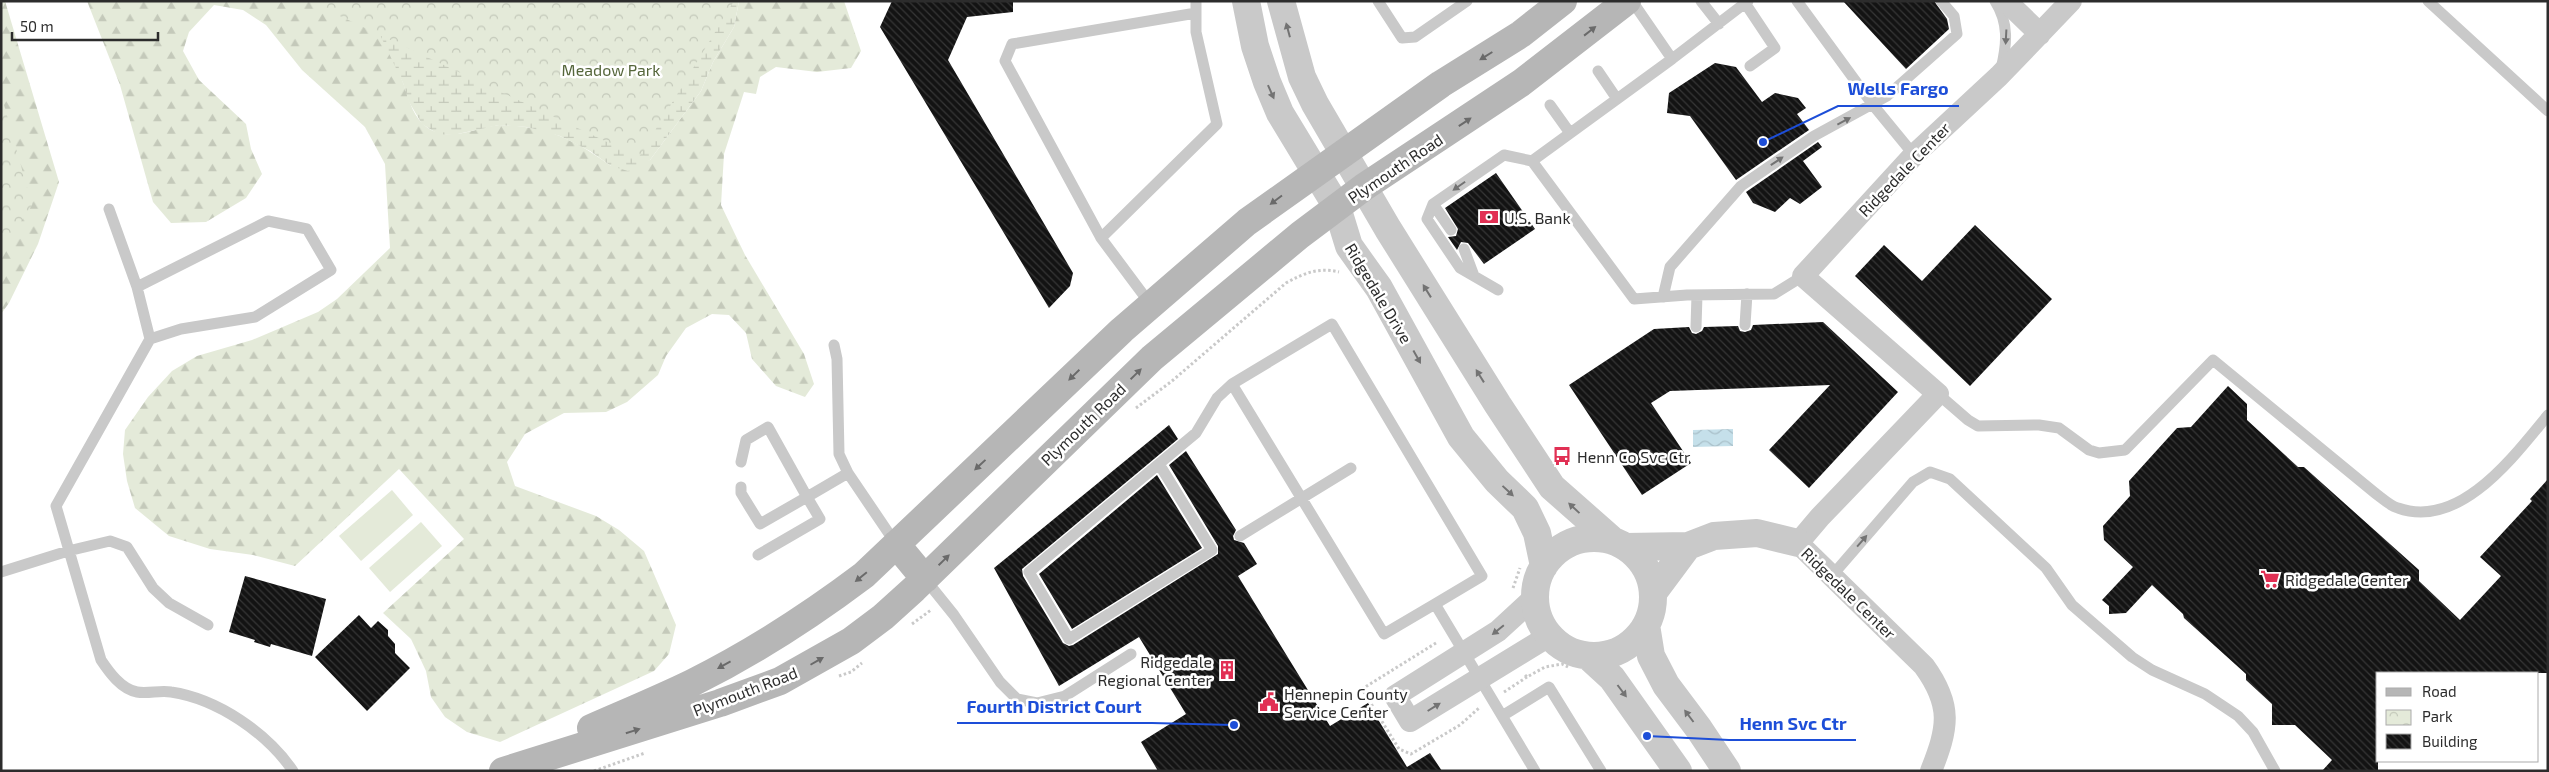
<svg xmlns="http://www.w3.org/2000/svg" width="2549" height="772" viewBox="0 0 2549 772" font-family="'Exo 2',sans-serif">
	<style>
		.forest { fill: url(#forest-firs) }
		.wetland { fill: url(#wetland-marsh) }
		.park { fill: url(#park-crowns) }
		.pitch { fill: #e4ead9 }
		.water { fill: url(#water-waves) }
		.building { fill: url(#building-back-hatch) }
		.lines { fill: none; stroke-linecap: round; stroke-linejoin: round }
		.path { stroke: #c9c9c9; stroke-width: 3; stroke-dasharray: 2.5 2.5; stroke-linecap: butt }
		.service { stroke: #c9c9c9; stroke-width: 11 }
		.minor { stroke: #c9c9c9; stroke-width: 22 }
		.tertiary { stroke: #c9c9c9; stroke-width: 28 }
		.secondary { stroke: #b6b6b6; stroke-width: 28 }
		.oneway { fill: #737373 }
		.oneway2 { fill: #6a6a6a }
		.labels { text-anchor: middle; dominant-baseline: central; stroke-width: 5; stroke-linejoin: round; paint-order: stroke }
		.park-label { font-size: 16px; fill: #55663b; stroke: #fff }
		.street-label { font-size: 16px; fill: #2c2c2c; stroke: #fff }
		.poi-label { font-size: 16px; fill: #2c2c2c; stroke: #fff; text-anchor: start }
		.leader { fill: none; stroke: #1d4ed8; stroke-width: 2 }
		.callout-dot { fill: #1d4ed8; stroke: #fff; stroke-width: 2 }
		.callout-label { font-size: 18px; text-anchor: middle; font-weight: bold; fill: #1d4ed8; stroke: #fff; stroke-width: 5; stroke-linejoin: round; paint-order: stroke }
	</style>
	<defs>
		<pattern id="forest-firs" width="22" height="20" patternUnits="userSpaceOnUse" patternTransform="scale(1.25)"><rect width="22" height="20" fill="#e4ead9"/><path d="M5 1l3.5 6h-7zM16 11l3.5 6h-7z" fill="#c4c9ba"/></pattern>
		<pattern id="wetland-marsh" width="20" height="14" patternUnits="userSpaceOnUse" patternTransform="scale(1.25)"><rect width="20" height="14" fill="#e4ead9"/><path d="M1 5h8M5 5V1M11 12h8M15 12V8" fill="none" stroke="#c4c9ba"/></pattern>
		<pattern id="park-crowns" width="20" height="18" patternUnits="userSpaceOnUse" patternTransform="scale(1.25)"><rect width="20" height="18" fill="#e4ead9"/><path d="M2 6a3 3 0 1 1 6 0M12 15a3 3 0 1 1 6 0" fill="none" stroke="#c4c9ba"/></pattern>
		<pattern id="water-waves" width="16" height="10" patternUnits="userSpaceOnUse" patternTransform="scale(1.25)"><rect width="16" height="10" fill="#c5e0ea"/><path d="M0 5q4-4 8 0t8 0" fill="none" stroke="#a9c0c9"/></pattern>
		<pattern id="building-back-hatch" width="6" height="6" patternUnits="userSpaceOnUse" patternTransform="scale(1.25)"><rect width="6" height="6" fill="#131313"/><path d="M-1 5l2 2M0 0l6 6M5-1l2 2" fill="none" stroke="#363636"/></pattern>
	</defs>
	<rect width="100%" height="100%" fill="#fff"/>
	<path class="forest" d="M1,1H5L59,182L38,244L9,303L1,314Z
		M87,1H364C377,27 391,53 402,80C408,95 411,113 423,124C446,145 472,128 499,125C507,125 517,126 525,127C558,131 585,147 611,166L650,160L701,91L713,62L734,27L739,1H844L861,51L851,68L817,72L776,67L760,77L756,94L744,92L724,154L721,205L745,255L804,354L814,384L805,397L776,386L752,359L746,333L729,315L712,314L686,328L666,356L658,375L627,402L606,412L564,413L525,434L507,462L515,486L596,516L619,530L644,551L676,625L669,654L654,671L500,742L467,732L445,717L431,697L426,671L411,639L383,613L464,539L399,469L295,566L253,555L210,549L169,536L135,508L127,481L123,454L125,430L148,397L172,371L197,356L252,340L318,312L337,299L390,248L385,164L365,127L302,70L266,25L243,10L214,5L189,32L183,51L199,80L246,124L251,149L262,174L246,198L206,222L171,223L153,202L120,85Z"/>
	<path class="wetland" d="M364,1H739L734,27L713,62L701,91L650,160L628,171L611,166L590,151L560,136L527,127L499,125L453,135L438,134L422,124L409,102L403,83Z"/>
	<path class="park" d="M308,1H734L639,157Z
		M1,94L32,205L1,252Z"/>
	<path class="pitch" d="M392,490L413,515L361,561L339,536Z
		M421,522L442,546L390,592L369,568Z"/>
	<path class="water" d="M1733,429V446L1693,447V430Z"/>
	<path class="building" d="M892,1H1013V12L967,17L948,60L1073,273L1070,286L1049,308L880,27Z
		M1843,1H1934L1947,19L1949,29L1906,69Z
		M1715,63L1736,67L1762,102L1775,93L1798,98L1806,108L1797,114L1809,130L1736,180L1690,116L1667,113L1669,93Z
		M1818,142L1822,147L1803,161L1822,187L1800,204L1790,198L1775,212L1753,203L1746,192Z
		M1496,173L1535,229L1484,264L1468,243L1461,242L1457,250L1448,237L1456,236L1458,229L1445,208Z
		M1975,225L2052,299L1970,386L1855,276L1884,245L1922,281Z
		M1823,322L1898,392L1809,488L1769,450L1830,385L1670,391L1651,403L1691,463L1642,495L1569,385L1654,329L1689,327L1692,333L1696,334L1702,331L1704,327L1738,326L1740,331L1745,332L1751,330L1753,325Z
		M2228,386L2247,404V420L2298,467H2304L2419,570V581L2460,620L2501,576L2480,557L2532,501L2530,499L2548,479V673H2378V771H2322L2332,760L2295,725H2272V704L2246,680V674L2184,618L2183,614L2152,585L2126,613L2109,614V606L2102,600L2133,567L2104,540L2103,526L2130,496L2129,481L2177,428L2191,427Z
		M1169,425L1178,439L1022,569L1023,576L1063,643L1069,646L1073,645L1218,554V546L1169,465L1186,451L1236,530L1233,536L1234,540L1244,543L1257,564L1238,576L1330,726L1368,703L1407,767L1430,753L1442,771H1158L1141,742L1186,714L1139,637L1059,686L994,568Z
		M1157,475L1202,548L1072,629L1039,574Z
		M245,576L326,599L312,656L271,644L270,647L254,642L255,640L229,632Z
		M359,615L371,628L378,621L388,630V636L395,644V653L410,668L367,711L315,657Z"/>
	<g class="lines">
		<path class="path" d="M1136,408L1172,381L1286,283C1304,273 1319,267 1339,272
			M1513,588L1520,568
			M912,624L931,610
			M1436,643L1362,689L1399,749L1411,754L1460,725L1479,708
			M1525,675L1527,677L1545,667L1562,664L1568,667
			M839,676L851,672L862,663
			M1504,692L1527,677
			M594,771L645,753"/>
		<path class="service" d="M1378,1L1402,38L1415,37L1467,1
			M1632,1L1672,59L1532,161L1634,299L1687,295L1774,294L1803,276
			M1701,1L1719,24
			M1797,1L1873,105L1914,155
			M1995,1C2009,23 2007,44 2001,69
			M2428,1L2548,111
			M1745,3L1775,48L1750,66
			M1672,59L1748,1
			M1598,71L1617,99
			M1550,105L1570,133
			M1433,204L1451,230
			M109,209L137,287
			M1101,238L1005,61L1012,44L1196,13
			M1464,249L1474,276
			M1498,290L1460,268L1427,219L1433,204L1504,155L1532,161
			M1663,297L1670,267L1741,186L1814,136L1887,96L1957,34L1954,16L1941,1
			M1151,305L1101,238L1217,124L1196,32V1
			M1745,325L1747,294
			M1696,327L1697,295
			M150,339L137,287L268,221L307,229L331,270L255,317L181,329L150,339L56,506L101,660C109,672 121,689 137,692C148,694 160,690 171,692C218,699 267,733 293,771
			M834,345L837,359L839,454L848,473L896,544
			M1938,394L1968,420L1978,426L2039,425L2059,428L2089,450L2099,453L2125,450L2213,360L2375,493C2382,498 2390,506 2398,508C2460,530 2514,456 2548,415
			M741,462L746,440L768,427L807,497L848,473
			M1159,464L1212,550L1069,639L1029,572L1196,433L1217,398L1232,384
			M741,487V493L760,524L807,497L820,519L758,555
			M1240,536L1351,468
			M1,572L68,551L110,541L127,547L153,588L169,603L208,625
			M1830,578L1913,482L1930,472L1950,479L2046,568L2072,605L2132,657L2152,670L2205,694L2238,716L2253,732L2275,771
			M925,579L954,615L1000,682L1017,699L1037,703L1065,696L1131,654
			M1435,604L1384,634L1232,384L1332,324L1482,576L1435,604L1535,771
			M1502,716L1549,687L1601,771"/>
		<path class="minor" d="M2006,1L2040,34
			M1535,597L1498,631L1395,696L1410,721L1544,639L1553,640
			M1931,771C1948,728 1953,706 1924,666L1798,543L1820,517L1938,394L1803,276L1914,155L1999,76L2071,1"/>
		<path class="tertiary" d="M1246,1L1255,46L1267,82L1280,113L1337,207L1349,246L1379,288L1461,437L1497,481L1525,508L1537,533L1544,566
			M1281,1L1302,77L1315,104L1388,229L1498,405L1552,487L1611,539
			M1535 597a59 59 0 1 1 118 0a59 59 0 1 1-118 0Z
			M1626,547L1688,546L1714,536L1757,533L1798,543
			M1653,593L1688,546
			M1646,625L1651,656L1666,685L1699,729L1727,771
			M1588,656L1612,678L1678,771"/>
		<path class="secondary" d="M896,544L925,579
			M591,728C625,713 659,699 692,683C752,653 811,615 864,575L1122,330L1247,222L1441,84L1521,34L1563,1
			M503,771L720,703L780,681L851,641L883,617L914,589L1152,358L1300,235L1364,187L1521,83L1627,1"/>
	</g>
	<defs><path id="oneway-solid" d="M-6-.8H1V-3.2L6.5 0L1 3.2V.8H-6Z" transform="scale(1.25)"/></defs>
	<g class="oneway">
		<use href="#oneway-solid" transform="translate(1288 30) rotate(-105)"/>
		<use href="#oneway-solid" transform="translate(2006 37) rotate(93)"/>
		<use href="#oneway-solid" transform="translate(1271 92) rotate(66)"/>
		<use href="#oneway-solid" transform="translate(1844 121) rotate(-28)"/>
		<use href="#oneway-solid" transform="translate(1777 161) rotate(-34)"/>
		<use href="#oneway-solid" transform="translate(1459 186) rotate(145)"/>
		<use href="#oneway-solid" transform="translate(1427 291) rotate(-122)"/>
		<use href="#oneway-solid" transform="translate(1417 357) rotate(61)"/>
		<use href="#oneway-solid" transform="translate(1480 376) rotate(-122)"/>
		<use href="#oneway-solid" transform="translate(1508 491) rotate(43)"/>
		<use href="#oneway-solid" transform="translate(1574 508) rotate(-137)"/>
		<use href="#oneway-solid" transform="translate(1862 541) rotate(-49)"/>
		<use href="#oneway-solid" transform="translate(1498 630) rotate(141)"/>
		<use href="#oneway-solid" transform="translate(1622 691) rotate(53)"/>
		<use href="#oneway-solid" transform="translate(1434 707) rotate(-32)"/>
		<use href="#oneway-solid" transform="translate(1689 716) rotate(-127)"/>
	</g>
	<g class="oneway2">
		<use href="#oneway-solid" transform="translate(1590 31) rotate(-38)"/>
		<use href="#oneway-solid" transform="translate(1486 56) rotate(148)"/>
		<use href="#oneway-solid" transform="translate(1465 122) rotate(-34)"/>
		<use href="#oneway-solid" transform="translate(1276 200) rotate(143)"/>
		<use href="#oneway-solid" transform="translate(1136 374) rotate(-44)"/>
		<use href="#oneway-solid" transform="translate(1074 375) rotate(136)"/>
		<use href="#oneway-solid" transform="translate(980 465) rotate(137)"/>
		<use href="#oneway-solid" transform="translate(944 560) rotate(-44)"/>
		<use href="#oneway-solid" transform="translate(861 577) rotate(141)"/>
		<use href="#oneway-solid" transform="translate(817 661) rotate(-30)"/>
		<use href="#oneway-solid" transform="translate(724 665) rotate(151)"/>
		<use href="#oneway-solid" transform="translate(633 731) rotate(-17)"/>
	</g>
	<defs>
		<g id="bank-bare" transform="scale(1.5)"><path d="M-6-4H6V4H-6ZM0-2.3a2.3 2.3 0 1 0 0 4.6a2.3 2.3 0 1 0 0-4.6Z" fill="#e13054" stroke="#fff" stroke-width="2.5" paint-order="stroke"/></g>
		<g id="bus-bare" transform="scale(1.5)"><path d="M-5-6H5V4H4V6H2V4H-2V6H-4V4H-5ZM-3.5-4V0h7V-4ZM-3.5 1.2v1.5H-2V1.2ZM2 1.2v1.5H3.5V1.2Z" fill="#e13054" stroke="#fff" stroke-width="2.5" paint-order="stroke"/></g>
		<g id="supermarket-bare" transform="scale(1.5)"><path d="M-6-5.5h2.5l.6 2H6L4.5 2H-2.5L-4.4-4H-6ZM-1.5 3.2a1.3 1.3 0 1 0 .1 0ZM3 3.2a1.3 1.3 0 1 0 .1 0Z" fill="#e13054" stroke="#fff" stroke-width="2.5" paint-order="stroke"/></g>
		<g id="building-bare" transform="scale(1.5)"><path d="M-4-6H4V6H1V3H-1V6H-4ZM-2.5-4.3h1.7v1.8h-1.7ZM.8-4.3h1.7v1.8H.8ZM-2.5-1h1.7V.8h-1.7ZM.8-1h1.7V.8H.8Z" fill="#e13054" stroke="#fff" stroke-width="2.5" paint-order="stroke"/></g>
		<g id="civic-bare" transform="scale(1.5)"><path d="M-.6-6.5H3V-4.5H.6V-3L4-1V1h2V6H-6V1h2V-1L-.6-3ZM-1.2 2.5V6h2.4V2.5Z" fill="#e13054" stroke="#fff" stroke-width="2.5" paint-order="stroke"/></g>
	</defs>
	<g fill-rule="evenodd">
		<use href="#bank-bare" x="1489" y="217"/>
		<use href="#bus-bare" x="1562" y="456"/>
		<use href="#supermarket-bare" x="2270" y="579"/>
		<use href="#building-bare" x="1227" y="670"/>
		<use href="#civic-bare" x="1269" y="702"/>
	</g>
	<g class="labels">
		<g class="park-label">
			<text x="611" y="69">Meadow Park</text>
		</g>
		<g class="street-label">
			<text transform="translate(1395 168) rotate(-34)">Plymouth Road</text>
			<text transform="translate(1904 169) rotate(-46)">Ridgedale Center</text>
			<text transform="translate(1379 293) rotate(59)">Ridgedale Drive</text>
			<text transform="translate(1083 424) rotate(-44)">Plymouth Road</text>
			<text transform="translate(1849 593) rotate(44)">Ridgedale Center</text>
			<text transform="translate(745 691) rotate(-21)">Plymouth Road</text>
		</g>
		<g class="poi-label">
			<text x="1504" y="217">U.S. Bank</text>
			<text x="1577" y="456">Henn Co Svc Ctr</text>
			<text x="2285" y="579">Ridgedale Center</text>
			<text x="1212" y="661" text-anchor="end">Ridgedale<tspan x="1212" dy="18">Regional Center</tspan></text>
			<text x="1284" y="693">Hennepin County<tspan x="1284" dy="18">Service Center</tspan></text>
		</g>
	</g>
	<path class="leader" d="M1763 142L1838 106H1959M1234 725L1152 723H957M1647 736L1729 740H1856"/>
	<g class="callout-dot">
		<circle cx="1763" cy="142" r="5"/>
		<circle cx="1234" cy="725" r="5"/>
		<circle cx="1647" cy="736" r="5"/>
	</g>
	<g class="callout-label">
		<text x="1898" y="95">Wells Fargo</text>
		<text x="1054" y="713">Fourth District Court</text>
		<text x="1793" y="730">Henn Svc Ctr</text>
	</g>
	<rect width="2549" height="772" fill="none" stroke="#2c2c2c" stroke-width="5"/>
	<rect x="2376" y="672" width="162" height="90" fill="#ffffff" stroke="#ababab"/>
	<rect x="2386" y="688" width="25" height="8" fill="#b6b6b6" stroke="#ababab"/>
	<text x="2422" y="697" font-size="15" fill="#2c2c2c">Road</text>
	<rect x="2386" y="710" width="25" height="15" fill="url(#park-crowns)" stroke="#ababab"/>
	<text x="2422" y="722" font-size="15" fill="#2c2c2c">Park</text>
	<rect x="2386" y="734" width="25" height="15" fill="url(#building-back-hatch)" stroke="#ababab"/>
	<text x="2422" y="747" font-size="15" fill="#2c2c2c">Building</text>
	<path d="M12 32v8h146v-8" fill="none" stroke="#2c2c2c" stroke-width="2.5"/>
	<text x="20" y="32" font-size="15" fill="#2c2c2c" stroke="#ffffff" stroke-width="4" paint-order="stroke">50 m</text>
</svg>
